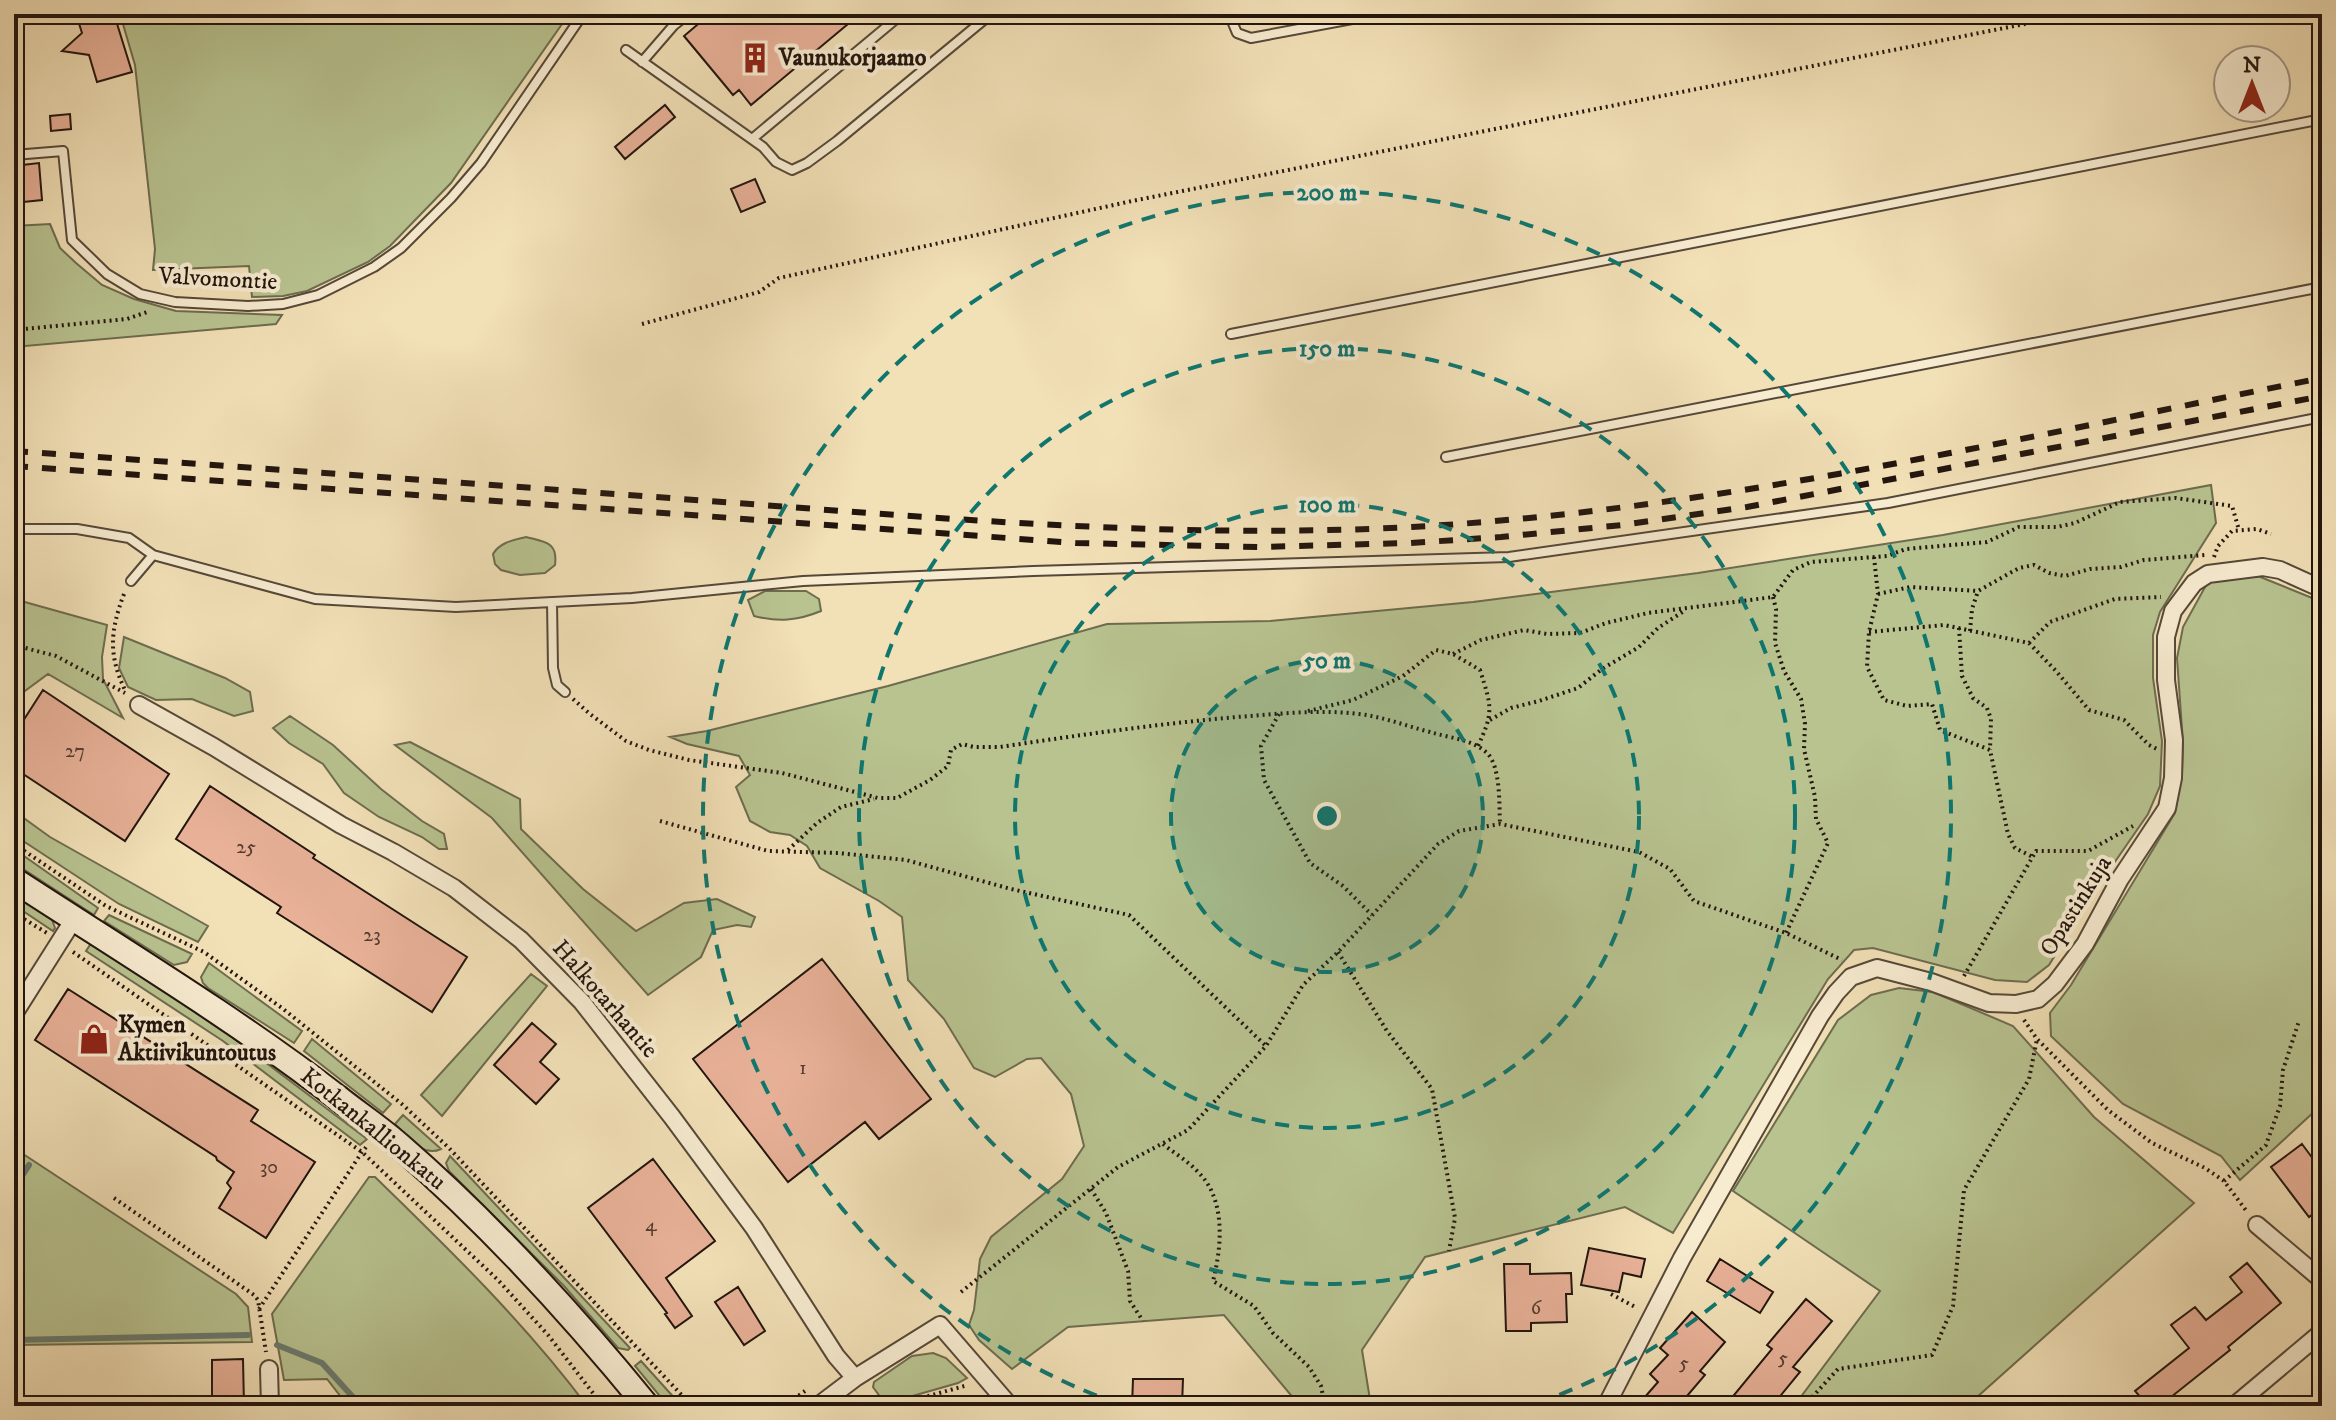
<svg xmlns="http://www.w3.org/2000/svg" width="2336" height="1420" viewBox="0 0 2336 1420" font-family="'IM FELL DW Pica',serif">
	<style>
		.green { fill: #b8c390; stroke: #6d6c4f; stroke-width: 2 }
		.lines { fill: none; stroke-linecap: round; stroke-linejoin: round }
		.stream { stroke: #6b7a6f; stroke-width: 6 }
		.building { fill: #e8b198; stroke: #22150e; stroke-width: 2 }
		.lane-casing { stroke: #564838; stroke-width: 12 }
		.street-casing { stroke: #564838; stroke-width: 20 }
		.secondary-casing { stroke: #22150e; stroke-width: 28 }
		.path { stroke: #22150e; stroke-width: 4; stroke-dasharray: 2 4; stroke-linecap: butt }
		.lane { stroke: #f7ebd0; stroke-width: 8 }
		.street { stroke: #f7ebd0; stroke-width: 16 }
		.secondary { stroke: #f7ebd0; stroke-width: 24 }
		.rail { stroke: #22150e; stroke-width: 6; stroke-dasharray: 14 14; stroke-linecap: butt }
		.ring { fill: none; stroke: #0f766e; stroke-width: 4; stroke-dasharray: 14 10 }
		.labels { text-anchor: middle; dominant-baseline: central; stroke-width: 8; stroke-linejoin: round; paint-order: stroke }
		.number-label { font-size: 20px; fill: #543c30 }
		.poi-label { font-size: 24px; font-weight: bold; fill: #22150e; stroke: #f7ebd0; text-anchor: start }
		.street-label { font-size: 24px; fill: #22150e; stroke: #f7ebd0 }
		.centre { fill: #0f766e; stroke: #f7ebd0; stroke-width: 4 }
		.ring-label { font-size: 24px; text-anchor: middle; font-weight: bold; fill: #0f766e; stroke: #f7ebd0; stroke-width: 8; stroke-linejoin: round; paint-order: stroke }
	</style>
	<rect width="100%" height="100%" fill="#f2e0b7"/>
	<filter id="stains"><feTurbulence type="fractalNoise" baseFrequency=".0025" numOctaves="4"/><feColorMatrix values="0 0 0 0 .2 0 0 0 0 .09 0 0 0 0 .02 0 0 0 .5 -.17"/></filter>
	<radialGradient id="worn" r=".72"><stop offset=".6" stop-color="#630" stop-opacity="0"/><stop offset="1" stop-color="#630" stop-opacity=".3"/></radialGradient>
	<path class="green" d="M120,14H569L451,183L390,246L368,262L307,291L283,296L252,297L249,266L153,270L155,249L135,65Z
		M50,224L60,248L76,263L102,285L134,299L176,311L282,315L276,324L14,347V226Z
		M2211,485L2216,523L2160,612L2153,635V678L2162,741L2160,786L2148,814L2092,895L2049,965L2027,982L1995,980L1873,948L1854,950L1828,979L1673,1233L1625,1207L1425,1257L1362,1350L1371,1406H1300L1224,1315L1068,1327L1012,1369L979,1340L969,1325L974,1310L980,1259L991,1237L1062,1179L1084,1146L1071,1094L1041,1058L1027,1059L995,1077L974,1068L944,1019L908,980L902,917L879,901L820,868L807,846L790,835L770,832L750,821L736,787L750,775L739,756L687,744L670,737L707,731L888,686L1107,624L1270,621L1473,602L1698,573L1943,535Z
		M526,537C545,542 558,542 555,565L545,573L520,575L501,570L495,564L493,554C500,542 514,540 526,537Z
		M2258,576L2322,602V1109L2315,1111L2240,1180L2221,1156L2123,1104L2051,1036L2050,1013L2071,985L2175,813L2182,774L2183,743L2177,658L2183,627L2210,578Z
		M765,591H806L819,599L821,611C797,621 778,622 754,616L748,600Z
		M14,599L107,625L102,657L103,679L123,718L48,674L14,699Z
		M124,637L225,678L250,692L253,711L234,716L192,699L156,700L128,687L119,668Z
		M290,716L333,745L381,789L422,821L444,834L447,849H439L422,837L379,817L344,793L323,764L289,743L273,728Z
		M410,742L520,799L521,829L583,889L636,931L684,903L717,899L755,917L751,927L737,925L713,930L701,957L648,995L492,818L395,745Z
		M14,811L50,837L208,926L198,942L119,904L14,835Z
		M14,849L98,908L94,915L14,863Z
		M14,892L51,917L55,928L53,931L14,905Z
		M109,915L192,954L187,962L174,965L104,921Z
		M92,942L228,1034L367,1139L360,1145L223,1041L86,951Z
		M209,963L302,1031L294,1043L208,988L203,983L201,977Z
		M531,974L547,986L442,1116L421,1095Z
		M1899,988L1933,992L2013,1026L2094,1117L2194,1203L1976,1398L1981,1406H1794L1880,1291L1733,1191L1838,1020L1871,995Z
		M312,1039L391,1104L383,1113L304,1051Z
		M403,1115L441,1149C422,1158 408,1136 395,1124Z
		M14,1148L236,1294L248,1307L252,1342L14,1345Z
		M450,1156L630,1348L628,1350L618,1348L564,1286L449,1171L446,1163Z
		M369,1177H375C450,1250 524,1322 587,1406H348L327,1379L284,1380L272,1314Z
		M933,1353L946,1358L967,1378L958,1383L888,1403L884,1402L873,1387L874,1382L912,1356Z
		M641,1361L678,1402L683,1406H668L635,1366Z"/>
	<g class="lines">
		<path class="stream" d="M14,1188L29,1165
			M14,1340L248,1335
			M277,1345L322,1363L361,1406"/>
	</g>
	<path class="building" d="M76,14H114L132,72L97,82L89,55L62,51L82,33Z
		M710,14H860L751,105L739,90L733,95L684,36Z
		M665,105L675,117L625,159L615,147Z
		M70,114L71,129L51,131L50,116Z
		M39,163L42,200L14,203V166Z
		M755,179L765,202L741,212L731,189Z
		M43,690L169,774L125,841L14,768V735Z
		M210,786L315,855L313,858L467,957L432,1012L277,913L281,907L176,839Z
		M822,959L931,1099L879,1139L865,1122L788,1182L693,1059Z
		M68,989L258,1110L251,1121L315,1162L266,1238L219,1208L231,1188L227,1183L234,1172L217,1160L216,1157L35,1040Z
		M532,1023L556,1044L540,1062L559,1079L536,1104L494,1065Z
		M2302,1144L2322,1171V1207L2309,1217L2271,1167Z
		M653,1159L715,1241L666,1278L692,1316L675,1328L665,1314L667,1313L588,1208Z
		M1589,1248L1645,1259L1641,1277L1623,1273L1619,1292L1581,1285Z
		M1720,1259L1773,1292L1760,1313L1707,1281Z
		M2247,1263L2281,1303L2228,1347L2230,1350L2171,1397L2179,1406H2148L2135,1391L2189,1348L2171,1325L2195,1307L2206,1320L2242,1292L2230,1277Z
		M1504,1264H1530V1274L1571,1273L1572,1294H1566L1567,1322L1531,1323V1331H1506Z
		M738,1287L765,1331L744,1345L715,1302Z
		M1806,1299L1832,1321L1793,1367L1800,1372L1772,1406H1725L1772,1349L1767,1345Z
		M1692,1312L1725,1342L1700,1371L1705,1375L1687,1396L1698,1406H1637L1658,1382L1650,1374L1668,1355L1660,1348Z
		M243,1359L244,1406H212V1360Z
		M1133,1379H1183L1182,1406H1132Z"/>
	<g class="lines">
		<g class="lane-casing">
			<path id="lane" d="M1229,14L1237,33L1251,38L1379,14
				M626,50L763,147L776,162L792,170L807,163L837,141L991,14
				M642,62L674,25L688,14
				M752,139L902,14
				M14,155L63,151L72,240L107,274L140,294L175,302L248,306L283,304L318,295L374,267L401,248L451,198L481,163L583,14
				M1231,334L2322,119
				M1446,457L2322,287
				M14,529H77L129,538L153,555
				M131,581L153,555L315,599L456,607L632,598L803,581L1033,571L1509,557L1888,503L2322,417
				M552,602L553,668L557,685L565,692"/>
		</g>
		<g class="street-casing">
			<path id="street" d="M139,705L214,747L341,825L393,852L454,888L521,940L582,1002L672,1117L754,1228L836,1356L855,1378
				M14,1014L74,919
				M2257,1225L2322,1280
				M269,1369L270,1406
				M818,1406L855,1378L940,1325L1010,1406
				M1606,1406L1682,1258L1820,1016L1836,993L1851,977L1877,968L1931,982L1989,1003L2016,1004L2038,999L2055,984L2085,944L2120,879L2167,808L2173,778L2174,740L2166,680V637L2173,611L2194,583L2208,574L2263,567L2280,570L2322,589
				M2234,1406L2322,1332"/>
		</g>
		<g class="secondary-casing">
			<path id="secondary" d="M14,880C123,951 234,1018 337,1097C358,1114 380,1128 400,1146C490,1224 571,1313 647,1406"/>
		</g>
		<path class="path" d="M642,324L759,292L779,278L1132,201L2075,14
			M14,330L127,319L150,311
			M1874,557L1878,594L1869,632L1867,667L1884,700L1907,706L1932,704L1940,730L1990,750L2008,834L2015,848L2033,857
			M2214,557L2218,546L2232,531L2257,529L2271,534
			M124,594C110,631 108,656 126,692
			M1878,594L1910,587L1978,591L2019,568L2034,565L2049,573L2065,576L2090,569L2121,567L2144,560L2205,555
			M1773,597L1776,609L1775,643L1784,671L1801,699L1805,724L1804,749L1815,797L1816,819L1828,843L1786,933
			M1959,628L1962,676L1973,698L1987,708L1991,719L1990,750
			M1970,631L1972,609L1978,591
			M1869,632L1944,625L2029,643L2056,671L2089,710L2124,720L2149,745L2157,749
			M2029,643L2050,622L2115,599L2161,597
			M14,645L56,656L125,693
			M1453,654L1481,640L1524,630L1547,634L1580,633L1606,623L1648,613L1773,597L1793,570L1811,562L1887,556L1906,549L1987,542L2019,527H2057L2075,523L2120,502L2176,498L2232,506L2239,530
			M573,699L590,714L626,741L649,750L689,760L782,773L878,798H897L930,780L948,766L951,750L962,744L974,747H1000C1079,735 1157,724 1237,717C1277,714 1318,709 1359,714C1384,717 1406,726 1430,732C1449,738 1472,739 1487,753C1501,767 1499,805 1500,824
			M1308,711L1353,700L1403,676L1436,650L1453,654L1480,670C1492,708 1494,712 1477,748
			M1279,714L1261,746L1264,780L1310,863L1343,886L1372,915
			M1490,720L1511,708L1539,701L1578,688L1602,669L1639,647L1658,628L1684,611
			M660,821L768,851L838,853L906,860L1011,889L1129,915L1266,1046
			M14,844L106,906L204,952L282,1008L403,1105L449,1148L692,1406
			M788,850L817,823L841,807L874,799
			M14,913L47,933
			M73,952L362,1152L498,1280L548,1335L603,1406
			M1338,952L1387,1031L1432,1089L1455,1218L1449,1251
			M1964,976L2036,851H2088L2133,826
			M2024,1020L2037,1039L2108,1110L2152,1143L2205,1168L2224,1181L2248,1213
			M1163,1144C1174,1153 1188,1161 1198,1172C1226,1199 1222,1246 1213,1281L1254,1306L1273,1333L1309,1367L1321,1386L1325,1406
			M2224,1181L2266,1145L2280,1106L2283,1070L2299,1021
			M1091,1189L1106,1213L1128,1271L1130,1301L1143,1321
			M114,1198L254,1295L258,1300L266,1352
			M961,1292L1118,1167L1188,1130L1266,1046L1303,985L1338,952L1438,844L1459,831L1500,824L1639,852L1670,869L1694,901L1786,933L1842,960
			M1611,1294L1637,1308
			M259,1309L362,1152L368,1145
			M784,1406L805,1391
			M893,1406L968,1385
			M1357,1406L1370,1401
			M1804,1406L1838,1369L1932,1355L1953,1306L1964,1190L2029,1079L2037,1039"/>
		<use href="#lane" class="lane"/>
		<use href="#street" class="street"/>
		<use href="#secondary" class="secondary"/>
		<path class="rail" d="M14,451C255,468 495,485 736,503C962,520 1186,539 1412,527C1720,510 2021,437 2322,378
			M14,466L1076,543L1258,547L1411,543L1501,537L1622,525L1747,507L2322,396"/>
	</g>
	<circle cx="1327" cy="816" r="156" fill="#0f766e" fill-opacity=".12"/>
	<g class="ring">
		<circle cx="1327" cy="816" r="156"/>
		<circle cx="1327" cy="816" r="312"/>
		<circle cx="1327" cy="816" r="468"/>
		<path d="M1119 1404A624 624 0 1 1 1535 1404"/>
	</g>
	<defs>
		<g id="building-bare" transform="scale(2.4)"><path d="M-4-6H4V6H1V3H-1V6H-4ZM-2.5-4.3h1.7v1.8h-1.7ZM.8-4.3h1.7v1.8H.8ZM-2.5-1h1.7V.8h-1.7ZM.8-1h1.7V.8H.8Z" fill="#8f2418" stroke="#f7ebd0" stroke-width="2.5" paint-order="stroke"/></g>
		<g id="shop-bare" transform="scale(2.4)"><path d="M-5-2.5h2.3a2.7 3.5 0 0 1 5.4 0H5L5.5 6h-11ZM-1.5-2.5h3a1.5 2.3 0 0 0-3 0Z" fill="#8f2418" stroke="#f7ebd0" stroke-width="2.5" paint-order="stroke"/></g>
	</defs>
	<g fill-rule="evenodd">
		<use href="#building-bare" x="755" y="58"/>
		<use href="#shop-bare" x="94" y="1039"/>
	</g>
	<g class="labels">
		<g class="number-label">
			<text x="75" y="751">27</text>
			<text x="246" y="847">25</text>
			<text x="372" y="935">23</text>
			<text x="803" y="1068">1</text>
			<text x="269" y="1167">30</text>
			<text x="651" y="1225">4</text>
			<text x="1536" y="1308">6</text>
			<text x="1783" y="1358">5</text>
			<text x="1684" y="1363">5</text>
		</g>
		<g class="poi-label">
			<text x="779" y="58">Vaunukorjaamo</text>
			<text x="118" y="1025">Kymen<tspan x="118" dy="28">Aktiivikuntoutus</tspan></text>
		</g>
		<g class="street-label">
			<text transform="translate(218 279) rotate(3)">Valvomontie</text>
			<text transform="translate(2076 906) rotate(-58)">Opastinkuja</text>
			<text transform="translate(605 999) rotate(49)">Halkotarhantie</text>
			<text transform="translate(373 1129) rotate(39)">Kotkankallionkatu</text>
		</g>
	</g>
	<circle cx="1327" cy="816" r="12" class="centre"/>
	<g class="ring-label">
		<text x="1327" y="200">200 m</text>
		<text x="1327" y="356">150 m</text>
		<text x="1327" y="512">100 m</text>
		<text x="1327" y="668">50 m</text>
	</g>
	<rect width="2336" height="1420" fill="none" stroke="#f2e0b7" stroke-width="48"/>
	<rect x="16" y="16" width="2304" height="1388" fill="none" stroke="#22150e" stroke-width="4"/>
	<rect x="24" y="24" width="2288" height="1372" fill="none" stroke="#22150e" stroke-width="2"/>
	<g transform="translate(2252 84)"><circle r="38" fill="#f7ebd0" stroke="#a29582" stroke-width="2"/>
	<path d="M0-6L14 30L0 20L-14 30Z" fill="#8f2418"/>
	<text y="-12" font-size="22" font-weight="bold" text-anchor="middle" fill="#22150e">N</text>
	</g>
	<rect width="100%" height="100%" filter="url(#stains)"/>
	<rect width="100%" height="100%" fill="url(#worn)"/>
</svg>
